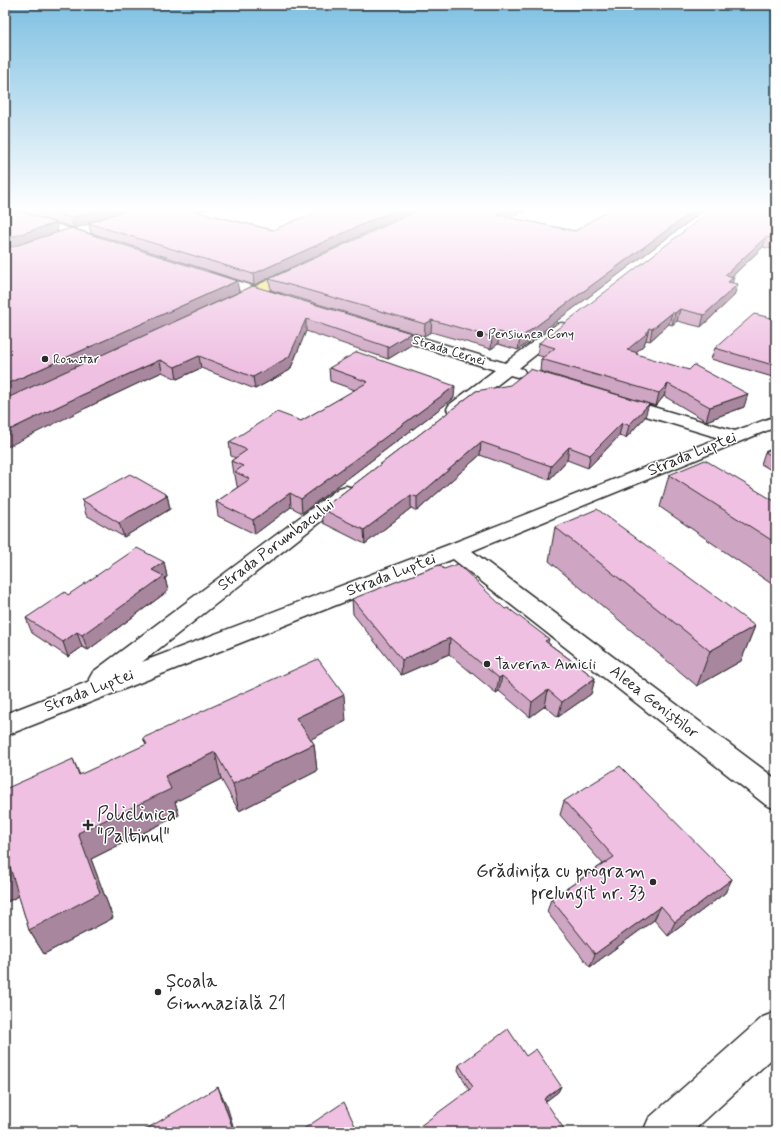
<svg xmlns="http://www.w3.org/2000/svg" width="781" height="1137" viewBox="0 0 781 1137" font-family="Mynerve,sans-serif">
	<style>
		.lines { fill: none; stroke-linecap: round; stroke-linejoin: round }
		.minor-casing { stroke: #2b2b2b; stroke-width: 3 }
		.major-casing { stroke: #2b2b2b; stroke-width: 3 }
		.minor { fill: #fff; fill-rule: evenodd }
		.major { fill: #f5e382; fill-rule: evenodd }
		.wall { fill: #cea5c2; stroke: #2b2b2b }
		.shaded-wall { fill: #a7869e; stroke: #2b2b2b }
		.building { fill: #efc0e2; stroke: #2b2b2b }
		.poi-dot { fill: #2b2b2b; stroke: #fff; stroke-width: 1.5 }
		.labels { text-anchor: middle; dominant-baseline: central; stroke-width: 3; stroke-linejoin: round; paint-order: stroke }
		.far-poi-label { font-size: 13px; fill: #2b2b2b; stroke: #fff; text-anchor: start }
		.far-street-label { font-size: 13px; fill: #2b2b2b; stroke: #fff }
		.street-label { font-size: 16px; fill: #2b2b2b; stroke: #fff }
		.poi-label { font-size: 16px; fill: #2b2b2b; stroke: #fff; text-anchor: start }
		.near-poi-label { font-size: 19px; fill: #2b2b2b; stroke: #fff; text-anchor: start }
	</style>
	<rect width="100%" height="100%" fill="#fff"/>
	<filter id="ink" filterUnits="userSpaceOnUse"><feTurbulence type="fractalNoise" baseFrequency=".025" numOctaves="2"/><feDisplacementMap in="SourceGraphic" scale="8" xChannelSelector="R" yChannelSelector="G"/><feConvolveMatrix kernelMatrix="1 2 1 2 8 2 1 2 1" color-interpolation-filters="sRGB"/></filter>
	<g filter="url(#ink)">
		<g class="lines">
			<g class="minor-casing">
				<path id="minor" d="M5,208L97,237L99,239L97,241H89L5,214Z
					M210,273L281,295L283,298L281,301L276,302L206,280L204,277L206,274Z
					M562,323L567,324L569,327L567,330L519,368L523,369L525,372L523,375L517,377L510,375L461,413L455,414L449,413L447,409L449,405L495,370L377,333L375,330L377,327L382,326L387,327L505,363L557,324Z
					M619,397L735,431L776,416V427L472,551L776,779V809L766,805L453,559L5,736V714L90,681L89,679L93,672L339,488L346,486L353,488L356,492L353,496L142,662L448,545L719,438L613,406L611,402L613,398Z
					M776,1012V1055L692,1132H643L649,1118L763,1017Z"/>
			</g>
			<g class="major-casing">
				<path id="major" d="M297,267L301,268L303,271L301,274L239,304H229L227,301L229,298Z"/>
			</g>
			<use href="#minor" class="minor"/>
			<use href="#major" class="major"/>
		</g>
		<path class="wall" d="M5,208H208L198,212L273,230L254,285L91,233L89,224L74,228L34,216L58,233L239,292L170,324L253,286L411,345L388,359L306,331L290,370L255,389L201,368L177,379L162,372L86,408Z
			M530,208L511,218L575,231L613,208H707L518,350L498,344L491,349L431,332L424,336L271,290L269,279Z
			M776,208V250L763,247L732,276V283L734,296L701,327L677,321L672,325L669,324L650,341L646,340L643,346L636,352L638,353L637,355L744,407L706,421L664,396L656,406L540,371L541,359L543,357L537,355L539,343Z
			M776,319V378L711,359L715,348Z
			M329,368L454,398L302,513L291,507L255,534L218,516L216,502L238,487L237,486L235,475L233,474L231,461L236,458L231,456L229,442L301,421L355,390L330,381Z
			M476,391L645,417L626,438L619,436L588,468L567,460L549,480L480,455L417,511L411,508L365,544L323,523L322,509Z
			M776,447V473L761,464L765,452Z
			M669,475L776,502V587L660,507Z
			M167,495L170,509L124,537L86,515L82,500Z
			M555,527L755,626L741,661L697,686L549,561Z
			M164,562L167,577L165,578L168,591L88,650L82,647L68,657L32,633L26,618L68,595Z
			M352,599L505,609L549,639L548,643L595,678L591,694L558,717L545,706L530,717L499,691L496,693L449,654L401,675L353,614Z
			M346,721L311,739L314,744L317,771L239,811L221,779L175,802L179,815L91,859L113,918L44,954L29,930L19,896L5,903V806L73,759L80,775L146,745L143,738Z
			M564,801L732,879L725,893L668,936L654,920L590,967L547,912L551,899L603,864L560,815Z
			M526,1056L561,1086L558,1092L546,1101L469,1090L458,1070L459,1065Z"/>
		<path class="shaded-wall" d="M103,208H135L88,223L89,224L74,228L71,218Z
			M181,208H208L182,217Z
			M399,208H420L254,285L253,274Z
			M512,208H530L497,225V215Z
			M697,208H707L518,350L520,338Z
			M56,223L58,233L5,250V239Z
			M766,237L763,247L722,286L725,275Z
			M734,277L731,288L728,282Z
			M237,281L239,292L5,400V385Z
			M738,284L734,296L701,327L704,315Z
			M680,309L677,321L672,325L675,313Z
			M672,313L669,324L650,341L652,329Z
			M306,319V331L290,370L255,389L253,377Z
			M432,320L431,332L424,336L425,324Z
			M649,328L646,340L643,346L624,362L627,350Z
			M499,332L498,344L491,349L492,337Z
			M411,333V345L388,359V347Z
			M199,356L201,368L177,379L175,367Z
			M160,360L162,372L86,408L5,448V432L82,395Z
			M668,384L664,396L656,406L659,393Z
			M455,386L454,398L302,513L301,499Z
			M748,394L744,407L706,421L710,407Z
			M649,404L645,417L626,438L629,425Z
			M622,423L619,436L588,468L590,455Z
			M481,442L480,455L417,511V497Z
			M569,447L567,460L549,480L551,466Z
			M290,493L291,507L255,534L253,520Z
			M167,495L170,509L124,537L119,523Z
			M411,495V508L365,544L364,530Z
			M164,562L167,577L165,578L168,591L88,650L82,635L152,570Z
			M755,626L741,661L697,686L710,651Z
			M77,632L82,647L68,657L63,642Z
			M450,638L449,654L401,675L402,660Z
			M502,676L499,691L496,693L499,678Z
			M595,678L591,694L558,717L562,702Z
			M548,690L545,706L530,717L532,702Z
			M344,695L346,721L300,745L296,718Z
			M314,744L317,771L239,811L233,784Z
			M215,752L221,779L175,802L179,815L91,859L113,918L44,954L29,930L78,833L165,776Z
			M10,867L26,892L5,903V870Z
			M732,879L725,893L668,936L675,922Z
			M661,906L654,920L590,967L595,954Z
			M561,1086L558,1092L542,1104L544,1099Z
			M218,1087L227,1106L235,1132H234Z"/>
		<path class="building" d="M5,208H9L56,223L5,239Z
			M37,208H103L71,218Z
			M134,208H182L273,230L325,208H399L253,274L88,223Z
			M424,208H512L497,215L575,231L612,208H697L520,338L499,332L492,337L432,320L425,324L269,279Z
			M714,208H776V239L766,237L725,275L734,277L728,282L738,284L704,315L680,309L675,313H672L652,329L649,328L646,334L627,350L638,353L636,354L689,370L694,365L748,394L710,407L668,384L659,393L541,359L555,348L539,343Z
			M71,228L237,281L5,385V249Z
			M253,286L411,333L388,347L306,319L289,357L253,377L199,356L175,367L160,360L82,395L5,432V399Z
			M754,314L776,319V366L715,348Z
			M357,352L455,386L301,499L290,493L253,520L216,502L250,479L235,472L243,466L231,461L247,450L229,442L277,412L301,421L368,382L329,368Z
			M530,369L649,404L629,425L622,423L590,455L569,447L551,466L481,442L417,497L411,495L364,530L322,509L476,391L510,385Z
			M776,447V458L765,452Z
			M705,460L776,502V543L669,475Z
			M130,474L167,495L119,523L82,500Z
			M597,509L755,626L710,651L555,527Z
			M137,548L164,562L152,570L164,576L82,635L77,632L63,642L26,618L65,592L68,595Z
			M458,564L505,609L508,608L549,639L545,641L595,678L562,702L548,690L532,702L502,676L499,678L450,638L402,660L352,599L439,565L444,569Z
			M318,659L344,695L296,718L314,744L233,784L215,752L165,776L171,789L78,833L100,893L29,930L10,867L5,870V789L73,759L79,775L147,744L143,738Z
			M620,766L732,879L675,922L661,906L595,954L551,899L614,857L564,801Z
			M508,1029L526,1056L536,1049L561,1086L544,1099L566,1132H412L473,1087L459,1065Z
			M218,1087L234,1132H141Z
			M344,1102L358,1132H299Z"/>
	</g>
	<linearGradient id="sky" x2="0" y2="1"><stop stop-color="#7ec0e2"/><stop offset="0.57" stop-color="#fff"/><stop offset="1" stop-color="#fff" stop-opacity="0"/></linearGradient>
	<rect width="781" height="367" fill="url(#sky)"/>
	<g class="poi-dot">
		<circle cx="480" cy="334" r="4"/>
		<circle cx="45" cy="359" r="4"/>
		<circle cx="487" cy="664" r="4"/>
		<path d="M86 819h4v4h4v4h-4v4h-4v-4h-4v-4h4z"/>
		<circle cx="653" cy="882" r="4"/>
		<circle cx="158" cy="992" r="4"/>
	</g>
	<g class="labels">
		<g class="far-poi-label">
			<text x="488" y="334">Pensiunea Cony</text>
			<text x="53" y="359">Romstar</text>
		</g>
		<g class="far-street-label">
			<text transform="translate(449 351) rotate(17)">Strada Cernei</text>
		</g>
		<g class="street-label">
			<text transform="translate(692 454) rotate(-22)">Strada Luptei</text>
			<text transform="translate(276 545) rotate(-37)">Strada Porumbacului</text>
			<text transform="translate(391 575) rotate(-21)">Strada Luptei</text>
			<text transform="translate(89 691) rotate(-21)">Strada Luptei</text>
			<text transform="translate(654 702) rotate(38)">Aleea Geniștilor</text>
		</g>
		<g class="poi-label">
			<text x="495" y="664">Taverna Amicii</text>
		</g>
		<g class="near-poi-label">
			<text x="97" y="814">Policlinica<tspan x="97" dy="22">"Paltinul"</tspan></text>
			<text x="645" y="871" text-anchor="end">Grădinița cu program<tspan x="645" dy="22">prelungit nr. 33</tspan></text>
			<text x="166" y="981">Școala<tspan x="166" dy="22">Gimnazială 21</tspan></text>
		</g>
	</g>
	<rect width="781" height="1137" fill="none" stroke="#fff" stroke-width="20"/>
	<rect x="10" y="10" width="761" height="1117" fill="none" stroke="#2b2b2b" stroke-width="1.5" filter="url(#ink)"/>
</svg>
